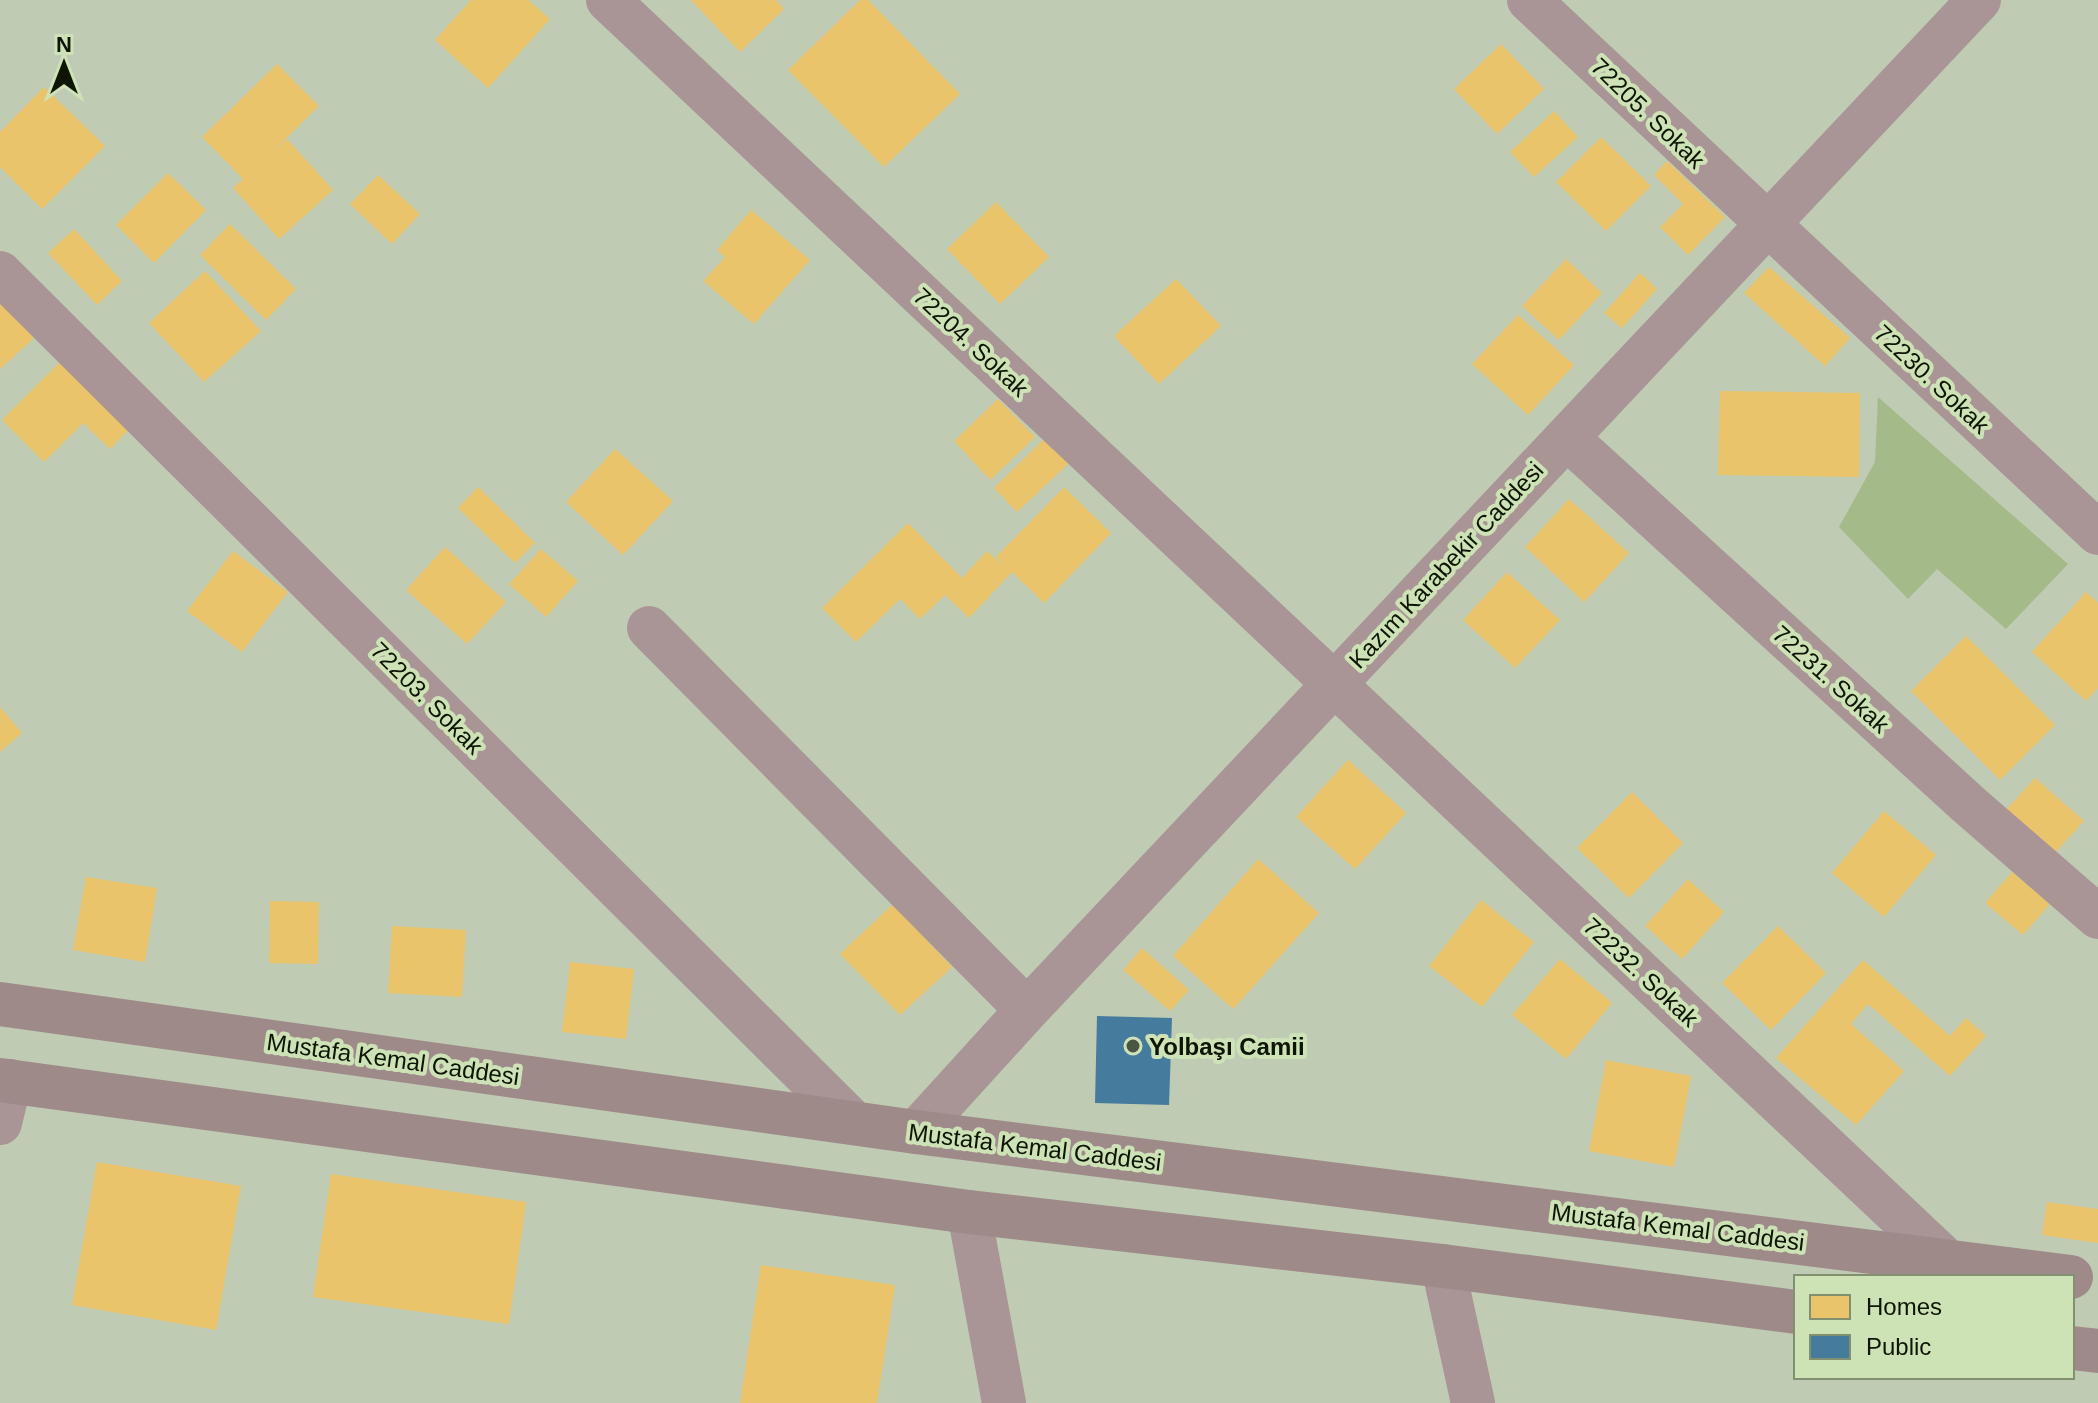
<svg xmlns="http://www.w3.org/2000/svg" width="2098" height="1403" viewBox="0 0 2098 1403" font-family="Arial,sans-serif">
	<style>
		.green { fill: #a4ba89 }
		.homes { fill: #e9c46a }
		.public { fill: #457b9d }
		.lines { fill: none; stroke-linecap: round; stroke-linejoin: round }
		.minor { stroke: #a99596; stroke-width: 44 }
		.major { stroke: #9e8a89; stroke-width: 44 }
		.poi-dot { fill: #4c5542; stroke: #cee3b5; stroke-width: 3 }
		.labels { text-anchor: middle; dominant-baseline: central; stroke-width: 8; stroke-linejoin: round; paint-order: stroke }
		.street-label { font-size: 24px; fill: #0e1505; stroke: #cee3b5 }
		.poi-label { font-size: 24px; font-weight: bold; fill: #0e1505; stroke: #cee3b5; text-anchor: start }
	</style>
	<rect width="100%" height="100%" fill="#c0cbb3"/>
	<path class="green" d="M1878,397L2068,564L2006,629L1937,569L1908,599L1839,527L1875,462Z"/>
	<path class="homes" d="M471,0H528L550,19L488,88L435,40Z
		M691,0H776L784,9L740,52Z
		M860,0H868L960,94L884,167L788,70Z
		M1501,44L1544,89L1497,134L1454,89Z
		M277,64L319,106L272,152L287,139L333,190L279,239L233,188L243,179L202,137Z
		M44,87L105,146L42,209L0,167V132Z
		M1554,111L1578,137L1534,177L1510,152Z
		M1601,137L1651,186L1606,231L1556,182Z
		M1667,161L1725,217L1688,255L1660,227L1683,204L1654,175Z
		M168,173L206,210L154,263L116,225Z
		M378,175L420,214L392,244L350,204Z
		M996,202L1049,257L1000,304L947,249Z
		M751,210L810,260L754,324L703,281L725,257L717,250Z
		M230,224L296,289L266,320L200,255Z
		M74,229L122,281L97,305L48,253Z
		M1566,259L1602,293L1559,340L1522,306Z
		M1769,267L1850,338L1825,366L1744,293Z
		M205,271L261,331L204,382L149,323Z
		M1640,273L1657,289L1622,328L1604,313Z
		M1176,279L1221,326L1159,384L1114,336Z
		M0,300L34,338L0,369Z
		M1518,315L1574,365L1528,415L1472,364Z
		M74,348L143,415L110,449L83,423L44,462L2,420Z
		M1720,391L1860,393L1859,477L1718,475Z
		M998,399L1035,437L990,480L954,441Z
		M1045,438L1069,463L1017,512L994,488Z
		M615,449L673,501L623,555L566,502Z
		M478,487L535,543L515,563L458,508Z
		M1064,487L1111,533L1044,603L1012,572L969,618L945,595L920,619L900,599L856,642L822,608L908,523L962,578L987,551L1002,565L996,557Z
		M1569,499L1629,553L1584,602L1525,547Z
		M445,547L506,602L467,644L406,590Z
		M541,549L578,581L546,617L509,584Z
		M233,551L288,592L242,652L187,611Z
		M1507,572L1560,620L1515,668L1463,620Z
		M2086,592L2098,603V688L2086,701L2032,652Z
		M1966,636L2055,725L2000,780L1911,691Z
		M0,707L22,733L0,752Z
		M1348,760L1406,813L1355,869L1296,817Z
		M2035,778L2084,821L2053,855L2004,812Z
		M1632,792L1683,843L1629,898L1577,848Z
		M1884,811L1936,855L1884,917L1832,873Z
		M1258,859L1319,913L1233,1009L1173,956Z
		M2012,872L2050,904L2023,935L1985,903Z
		M86,877L157,888L145,962L73,950Z
		M1688,879L1724,912L1682,959L1645,926Z
		M1481,900L1534,942L1482,1007L1429,966Z
		M270,901L319,902L318,964L269,963Z
		M893,904L952,967L900,1015L840,954Z
		M392,926L466,930L462,997L388,993Z
		M1778,926L1826,973L1771,1030L1722,983Z
		M1142,948L1189,990L1170,1011L1123,970Z
		M1560,959L1612,1003L1566,1059L1512,1015Z
		M1863,960L1950,1036L1966,1018L1986,1036L1950,1076L1868,1004L1851,1024L1904,1071L1856,1125L1776,1058Z
		M570,962L634,969L626,1039L562,1032Z
		M1606,1060L1691,1076L1674,1167L1589,1151Z
		M97,1162L241,1186L216,1330L72,1305Z
		M331,1174L526,1202L509,1324L313,1297Z
		M2047,1202L2098,1209V1243L2042,1235Z
		M761,1265L895,1285L877,1403H740Z"/>
	<path class="public" d="M1097,1016L1172,1018L1169,1105L1095,1103Z"/>
	<g class="lines">
		<path class="minor" d="M608,0L1947,1261
			M1529,0L2098,533
			M0,273L854,1123
			M1567,438L1968,804L2098,917
			M649,628L1027,1010
			M0,1123L10,1081
			M916,1132L1027,1010L1979,0
			M969,1212L1004,1403
			M1443,1266L1473,1403"/>
		<path class="major" d="M0,1004L916,1132L2071,1277
			M0,1080L969,1212L1443,1266L1796,1312
			M2072,1348L2098,1351"/>
	</g>
	<circle class="poi-dot" cx="1133" cy="1046" r="8"/>
	<g class="labels">
		<g class="street-label">
			<text transform="translate(1648 113) rotate(44)">72205. Sokak</text>
			<text transform="translate(971 342) rotate(43)">72204. Sokak</text>
			<text transform="translate(1932 379) rotate(43)">72230. Sokak</text>
			<text transform="translate(1446 565) rotate(-47)">Kazım Karabekir Caddesi</text>
			<text transform="translate(1831 679) rotate(42)">72231. Sokak</text>
			<text transform="translate(427 698) rotate(45)">72203. Sokak</text>
			<text transform="translate(1641 972) rotate(43)">72232. Sokak</text>
			<text transform="translate(393 1059) rotate(8)">Mustafa Kemal Caddesi</text>
			<text transform="translate(1035 1147) rotate(7)">Mustafa Kemal Caddesi</text>
			<text transform="translate(1678 1227) rotate(7)">Mustafa Kemal Caddesi</text>
		</g>
		<g class="poi-label">
			<text x="1149" y="1046">Yolbaşı Camii</text>
		</g>
	</g>
	<rect x="1794" y="1275" width="280" height="104" fill="#cee3b5" stroke="#81916f" stroke-width="2"/>
	<rect x="1810" y="1295" width="40" height="24" fill="#e9c46a" stroke="#81916f" stroke-width="2"/>
	<text x="1866" y="1315" font-size="24" fill="#0e1505">Homes</text>
	<rect x="1810" y="1335" width="40" height="24" fill="#457b9d" stroke="#81916f" stroke-width="2"/>
	<text x="1866" y="1355" font-size="24" fill="#0e1505">Public</text>
	<g transform="translate(64 64)" stroke="#cee3b5" stroke-width="6" paint-order="stroke">
	<path d="M0-6L14 30L0 20L-14 30Z" fill="#0e1505"/>
	<text y="-12" font-size="22" font-weight="bold" text-anchor="middle" fill="#0e1505">N</text>
	</g>
</svg>
